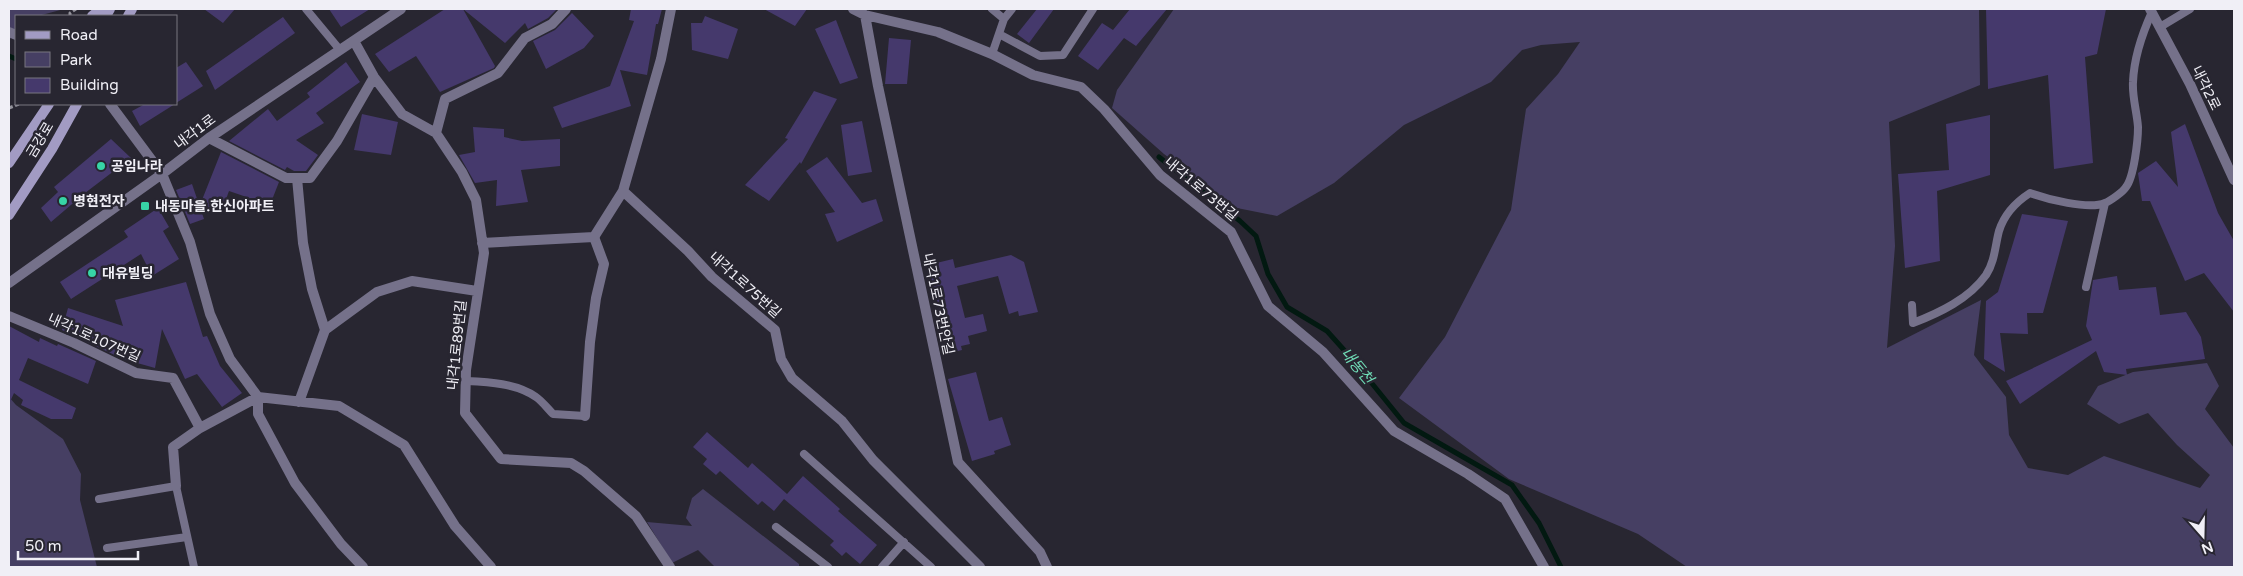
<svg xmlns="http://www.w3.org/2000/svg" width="2243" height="576" viewBox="0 0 2243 576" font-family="'Varela Round','Noto Sans KR',sans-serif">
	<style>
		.green { fill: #463f63 }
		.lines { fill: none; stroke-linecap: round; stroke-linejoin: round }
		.stream { stroke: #021911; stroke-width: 5 }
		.building { fill: #45396c }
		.path { stroke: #94939c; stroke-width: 3; stroke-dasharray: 4 2.5; stroke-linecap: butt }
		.service { stroke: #75718a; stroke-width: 8 }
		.pedestrian { stroke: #75718a; stroke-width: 10 }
		.minor { stroke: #75718a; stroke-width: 10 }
		.tertiary { stroke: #75718a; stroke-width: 10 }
		.secondary { stroke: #a29bc3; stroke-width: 10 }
		.poi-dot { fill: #37d4a6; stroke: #282631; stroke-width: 2 }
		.labels { text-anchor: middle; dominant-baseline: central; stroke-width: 5; stroke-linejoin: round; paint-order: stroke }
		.street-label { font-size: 14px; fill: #f0eff6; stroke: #282631 }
		.poi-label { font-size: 14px; font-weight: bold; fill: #f0eff6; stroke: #282631; text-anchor: start }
		.water-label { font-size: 15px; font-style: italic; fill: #70ddb7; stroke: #282631 }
	</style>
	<rect width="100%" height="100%" fill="#282631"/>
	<path class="green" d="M9,9H64L38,16H16V32L10,39Z
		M1174,9H1979L1980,85L1889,122L1895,246L1887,348L1981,300L1974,355L2006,397L2009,435L2028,468L2068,475L2104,456L2200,488L2210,475L2177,445L2148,413L2119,424L2087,404L2098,386L2133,372L2207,363L2219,386L2205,409L2234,448V567H1687L1638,534L1509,479L1399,398L1445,337L1511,210L1526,109L1558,74L1580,42L1541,45L1522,50L1491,82L1404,125L1334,183L1277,216L1232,207L1164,154L1112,108L1117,90Z
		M9,397L16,405L63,439L81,474L80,500L97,567H9Z
		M703,489L799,564V567H715L698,550L672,563L647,522L692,526L686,518L692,498Z"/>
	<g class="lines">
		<path class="stream" d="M9,56L16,59
			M1159,157L1240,221L1256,236L1268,274L1287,307L1327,331L1353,360L1404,423L1512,485L1539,523L1561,567"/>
	</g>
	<path class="building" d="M204,9H235L223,23Z
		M329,9H370L341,27Z
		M445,9H463L495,66L494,68L440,92L416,56L389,72L375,54Z
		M463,9H557L548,18L528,29L525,23L505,43Z
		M631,9H662L658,24H656L647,75L620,70L631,106L562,128L553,107L610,86L634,21L629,20Z
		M764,9H807L795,26Z
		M1037,9H1054L1029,43L1017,34Z
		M1130,9H1167L1136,46L1124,38L1098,70L1078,56L1102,23L1113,30Z
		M1986,9H2106L2097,54L2085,57L2093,163L2054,169L2048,75L1988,89Z
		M572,13L594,36L584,48L546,69L533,41L555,30Z
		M705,16L738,29L728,59L692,50L691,23H702Z
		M283,17L295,33L215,90L206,71Z
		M836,20L858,78L840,84L815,29Z
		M889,38L911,40L907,84H885Z
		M186,62L203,86L176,103V68Z
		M346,62L360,82L316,113L324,123L296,140L318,155L306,171H294L287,167L285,170L229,141L268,109L277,121L310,97L307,93Z
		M814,91L837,99L801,164L800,162L769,201L745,185L788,139L785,138Z
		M145,104H175L140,126L132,111Z
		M362,114L398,122L391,155L354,150Z
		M1990,115V175L1937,191L1940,261L1905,268L1898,174L1949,170L1946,124Z
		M862,121L872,172L848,176L841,125Z
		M2185,124L2218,213L2234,241V312L2204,273L2185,281L2150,201H2142L2138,173L2156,161L2178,187L2171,132Z
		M473,127L504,129V137L522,141L560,139V166L521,170L528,202L496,206L497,180L475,183L459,155L475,152Z
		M111,139L131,158L85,193L51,222L41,208L58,192L54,187Z
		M221,152L279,182L270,205L229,191L221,213L200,205Z
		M827,157L862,203L876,199L883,221L837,242L825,214L835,212L806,171Z
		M192,184L204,219L190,224L176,190Z
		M158,208L169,227L163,231L179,259L152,276L141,254L71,299L60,282L128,237L124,231Z
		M2022,214L2068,221L2043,313H2027L2028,334L2000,333L2005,372L1984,359L1986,301L1998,292Z
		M1011,255L1024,262L1038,312L1019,316L1018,311L1009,314L998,276L957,286L965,318L983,314L987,331L968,336L970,344L961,346L962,350L950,353L928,265L953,259L955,268Z
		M2117,276L2119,290L2156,287L2160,315L2186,312L2201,337L2205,359L2126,369L2127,375L2104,372L2096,351L2020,404L2006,381L2092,340L2086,326L2093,280Z
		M186,282L203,337L207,336L220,366L242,393L222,407L197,374L185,379L162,329L155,368L123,359L62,330L68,308L123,326L115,300Z
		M9,326L39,342L40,338L57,346L58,344L96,361L88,384L28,358L19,380L76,408L72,419H51L21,405L23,400L14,393L9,404Z
		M976,372L989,421L1002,417L1011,445L994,451L995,454L972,461L948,379Z
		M707,432L748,468L752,463L787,494L803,476L840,509L838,511L877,545L860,564L846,552L842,556L830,545L834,541L784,499L774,511L762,501L758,505L720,471L716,475L703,464L707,459L693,447Z"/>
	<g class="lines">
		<path class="path" d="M70,16V13L76,9
			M9,108L19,104"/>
		<path class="service" d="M306,9L340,50
			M992,9L1004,19
			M2160,27L2190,9
			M999,34L1040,56L1063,55L1093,9
			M992,54L1004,19L1012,9
			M2086,287L2105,203
			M1912,305L1913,323C1939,313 1969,299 1986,275C1995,261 1995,246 1999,231C2004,215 2016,202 2030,193C2047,199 2088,210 2105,203C2110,201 2123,192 2126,187C2134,177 2138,140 2138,127C2137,112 2132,97 2133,82C2134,57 2142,34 2152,12
			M465,381C488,382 516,383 536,397C542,401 548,409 553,414L585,416
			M804,454L931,567
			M99,499L176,486L194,567
			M776,527L828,567
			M107,548L187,537
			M882,567L904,542"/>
		<path class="pedestrian" d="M585,416L590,342L596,298L604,264L594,237"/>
		<path class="minor" d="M671,9L661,59L623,191L688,251L712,277L775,330L781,359L792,378L842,421L873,460L980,567
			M853,9L865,15L938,32L992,54L1033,75L1081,87L1104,109L1160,175L1231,232L1268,306L1323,352L1394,431L1468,474L1505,499L1544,567
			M2150,9L2190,84L2234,180
			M865,15L878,86L958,462L1040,552L1047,567
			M354,41L374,77L402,114L436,133L462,172L476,200L484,253L466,370L465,413L501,459L571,463L584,471L636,516L670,567
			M110,104L162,174L190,242L210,314L230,359L258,397L339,406L404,445L455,526L491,567
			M436,133L445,99L498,73L525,38L552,24L566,9
			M209,138L286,178H310L337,141L374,77
			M297,178L303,243L312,289L325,330L377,292L412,281L477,291
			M482,243L594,237L623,191
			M9,283L162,174L209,138L401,9
			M9,316L74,343L136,373L173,378L200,428
			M299,402L325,330
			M176,486L173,447L200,428L258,397V414L295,483L341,544L363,567"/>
		<path class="tertiary" d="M9,32L16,35"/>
		<path class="secondary" d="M92,16L101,9
			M106,16L110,9
			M128,16L132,9
			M9,163L49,104
			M9,215L52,149L77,104"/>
	</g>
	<g class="poi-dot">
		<circle cx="101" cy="166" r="5"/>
		<circle cx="63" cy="201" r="5"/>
		<rect x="140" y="201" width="10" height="10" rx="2.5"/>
		<circle cx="92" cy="273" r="5"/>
	</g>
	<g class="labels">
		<g class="street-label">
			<text transform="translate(2206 88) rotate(64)">내각2로</text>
			<text transform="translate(195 132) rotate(-37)">내각1로</text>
			<text transform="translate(40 140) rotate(-59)">금강로</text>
			<text transform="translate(1201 189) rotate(40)">내각1로73번길</text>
			<text transform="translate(745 285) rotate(42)">내각1로75번길</text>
			<text transform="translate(938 304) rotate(78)">내각1로73번안길</text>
			<text transform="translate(94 338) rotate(24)">내각1로107번길</text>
			<text transform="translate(457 345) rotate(-84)">내각1로89번길</text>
		</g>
		<g class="poi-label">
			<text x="111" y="166">공임나라</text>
			<text x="73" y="201">병현전자</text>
			<text x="155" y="206">내동마을.한신아파트</text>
			<text x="102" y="273">대유빌딩</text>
		</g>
		<g class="water-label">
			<text transform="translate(1357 366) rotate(50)">내동천</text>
		</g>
	</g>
	<rect width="2243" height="576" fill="none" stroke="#f0eff6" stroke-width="20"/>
	<rect x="15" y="15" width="162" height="90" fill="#282631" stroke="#787680"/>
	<rect x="25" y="31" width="25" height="8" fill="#a29bc3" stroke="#787680"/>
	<text x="60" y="40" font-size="15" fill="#f0eff6">Road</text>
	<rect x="25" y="52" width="25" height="15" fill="#463f63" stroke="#787680"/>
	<text x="60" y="65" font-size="15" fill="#f0eff6">Park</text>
	<rect x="25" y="78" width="25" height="15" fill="#45396c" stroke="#787680"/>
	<text x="60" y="90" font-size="15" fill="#f0eff6">Building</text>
	<g transform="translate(2203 536) rotate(160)" stroke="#282631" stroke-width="4" paint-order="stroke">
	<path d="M0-4L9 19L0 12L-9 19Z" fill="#f0eff6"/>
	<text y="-8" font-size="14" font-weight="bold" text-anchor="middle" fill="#f0eff6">N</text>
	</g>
	<path d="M18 551v8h120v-8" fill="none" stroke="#f0eff6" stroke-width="2.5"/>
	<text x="25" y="551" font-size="15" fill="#f0eff6" stroke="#282631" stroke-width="4" paint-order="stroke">50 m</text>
</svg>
